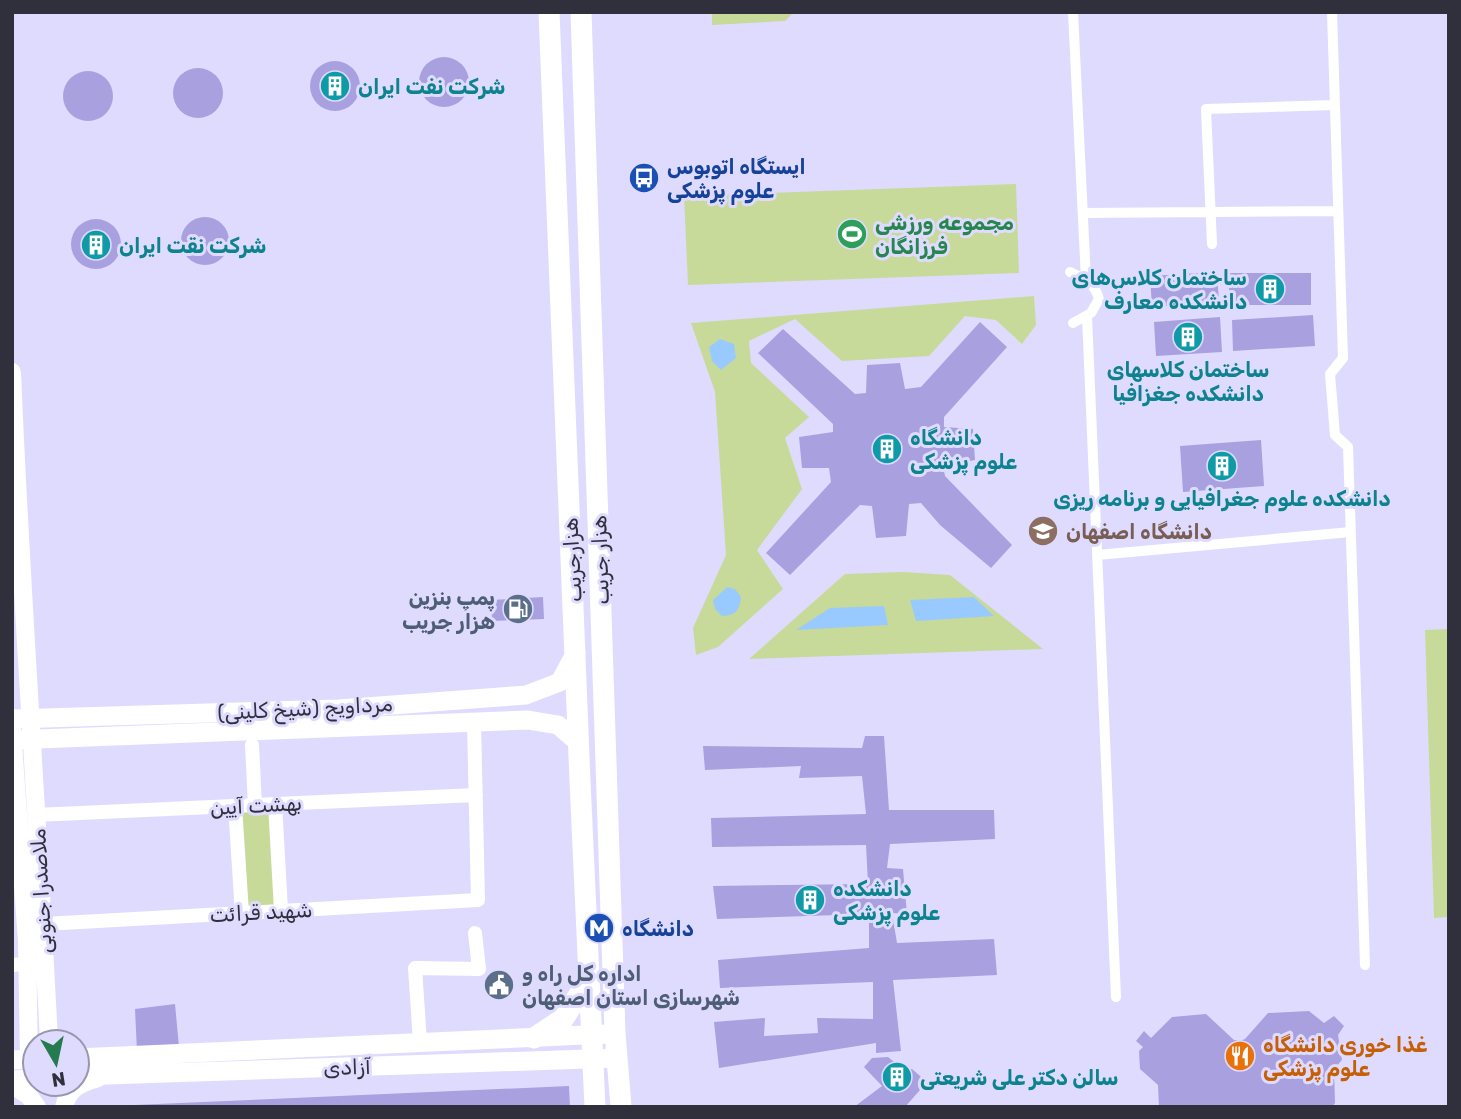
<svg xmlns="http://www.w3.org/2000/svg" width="1461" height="1119" viewBox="0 0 1461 1119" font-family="Rubik,'Noto Sans Arabic',sans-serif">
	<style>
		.green { fill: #c7da9a }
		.water { fill: #99caff }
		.building { fill: #a9a0df }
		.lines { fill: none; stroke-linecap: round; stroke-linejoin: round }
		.pedestrian { stroke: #fff; stroke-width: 10 }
		.minor { stroke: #fff; stroke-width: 14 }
		.tertiary { stroke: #fff; stroke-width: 18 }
		.secondary { stroke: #fff; stroke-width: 19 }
		.primary { stroke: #fff; stroke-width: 21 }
		.labels { text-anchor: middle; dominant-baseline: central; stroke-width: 6; stroke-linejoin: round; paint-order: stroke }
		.culture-label { font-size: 21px; font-weight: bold; fill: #0d838f; stroke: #dfdbfe; text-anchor: start }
		.transit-label { font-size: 21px; font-weight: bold; fill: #164399; stroke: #dfdbfe; text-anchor: start }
		.leisure-label { font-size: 21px; font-weight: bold; fill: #27864d; stroke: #dfdbfe; text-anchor: start }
		.education-label { font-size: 21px; font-weight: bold; fill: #785e54; stroke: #dfdbfe; text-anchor: start }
		.street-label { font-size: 21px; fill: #302f3c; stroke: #dfdbfe }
		.service-label { font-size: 21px; font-weight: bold; fill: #4e5e75; stroke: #dfdbfe; text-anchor: end }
		.food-label { font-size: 21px; font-weight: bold; fill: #c56008; stroke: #dfdbfe; text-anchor: start }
	</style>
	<rect width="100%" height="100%" fill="#dfdbfe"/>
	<path class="green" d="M712,12H794L785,21L712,25Z
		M1016,184L1019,273L688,285L684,196Z
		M1034,296L1036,325L1022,344L996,320L965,316L929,356L842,361L795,319L749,341L751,363L809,417L785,438L802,489L757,550L783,589L718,647L696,655L693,628L726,555L715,392L691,323Z
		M903,572L950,575L1043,649L749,659L845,574Z
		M1449,629V917L1434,918L1425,630Z
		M275,804L281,910L242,913L235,806Z"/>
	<path class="water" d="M720,339L734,344L736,358L721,370L712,361L709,347Z
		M727,587L735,589L741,597C740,610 735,616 722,616L715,609L713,600Z
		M974,597L994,616L916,621L910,600Z
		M884,606L888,625L796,630L830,608Z"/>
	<path class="building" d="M419 82a25 25 0 1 1 50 0a25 25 0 1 1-50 0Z
		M310 86a25 25 0 1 1 50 0a25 25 0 1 1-50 0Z
		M173 93a25 25 0 1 1 50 0a25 25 0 1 1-50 0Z
		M63 96a25 25 0 1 1 50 0a25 25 0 1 1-50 0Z
		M181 241a24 24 0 1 1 48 0a24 24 0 1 1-48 0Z
		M71 244a25 25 0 1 1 50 0a25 25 0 1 1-50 0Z
		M1217,272L1219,303L1152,307L1150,276Z
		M1229,273H1311V305H1229Z
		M1313,315L1315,346L1233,351L1232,320Z
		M1220,317L1222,352L1156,356L1154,322Z
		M980,322L1007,347L944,417V427L973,429L975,460L943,466L945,476L1012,545L991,568L940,525L921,503L909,504L906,536L876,538L872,506L860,505L790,575L766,553L831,482L829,468H802L799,437L833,432V424L758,353L783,329L855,394L866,393L867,365L900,363L905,389L921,387Z
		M1261,440L1264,486L1183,492L1180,446Z
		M543,597L544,619L492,621L491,600Z
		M865,736H884L889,810H994L995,839L890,844L887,868L903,869L907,914L892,913L897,943L994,939L997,975L893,980L901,1051L876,1053V1043L719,1068L714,1022L765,1018L764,1036L818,1033L817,1018L873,1019V982L720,988L718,960L869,948V914L717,919L713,886L868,884L866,845L712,847L711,818L866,814L862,776L799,778L801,766L705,770L703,746L862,748Z
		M175,1004L179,1047L137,1052L135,1009Z
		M1309,1011L1324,1023L1334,1016L1344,1026L1338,1035L1342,1060L1334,1069L1335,1103L1332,1107H1159L1158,1085L1140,1069L1139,1051L1143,1047L1136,1041L1144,1031L1151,1038L1172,1017L1206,1014L1234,1040L1240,1041L1245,1039L1268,1013Z
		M888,1057L905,1071L912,1069L927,1082L905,1107H854L882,1086L864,1067L872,1058Z
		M569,1086L570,1107H134V1105Z"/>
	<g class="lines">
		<path class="pedestrian" d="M1073,12L1086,280
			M1332,12L1343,358L1330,374L1335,435L1348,447L1365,965
			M1083,213L1338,211
			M1212,244L1206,109L1334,105
			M1070,272C1084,279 1095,283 1099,299L1091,313L1073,323
			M1087,316L1116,997
			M1097,555L1351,532"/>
		<path class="minor" d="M252,745L255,805
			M275,804L281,910
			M235,806L242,913
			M36,815L476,795
			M44,924L478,900L474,723
			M12,965L26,964
			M420,1042L415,968L479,969L475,933"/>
		<path class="tertiary" d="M12,372C21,595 38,818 49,1042
			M12,730L27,941L29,1059
			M12,1085L29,1096L37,1107
			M64,1107C68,1088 81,1083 98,1078"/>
		<path class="secondary" d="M12,719L339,709L526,695L560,682L576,652
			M12,740L528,720L558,725L579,743
			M77,1058L607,1034
			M12,1060L35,1059
			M77,1076L617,1058
			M12,1080L35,1079"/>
		<path class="primary" d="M549,12L580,781L595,1107
			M581,12L615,1033L621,1107
			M534,1038L564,1018L589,979"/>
	</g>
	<defs>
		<g id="building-disc" transform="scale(1.575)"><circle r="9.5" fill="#0f9aa8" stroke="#dfdbfe"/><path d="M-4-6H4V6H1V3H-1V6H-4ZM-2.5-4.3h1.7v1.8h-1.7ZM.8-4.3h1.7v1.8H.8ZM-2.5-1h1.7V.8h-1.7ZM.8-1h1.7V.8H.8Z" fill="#fff"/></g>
		<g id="bus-disc" transform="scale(1.575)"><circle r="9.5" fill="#1a4fb4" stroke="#dfdbfe"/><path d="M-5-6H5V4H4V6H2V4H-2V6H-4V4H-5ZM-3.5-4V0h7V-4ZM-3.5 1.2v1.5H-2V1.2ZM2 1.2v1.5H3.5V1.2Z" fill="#fff"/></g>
		<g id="stadium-disc" transform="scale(1.575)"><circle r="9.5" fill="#2e9e5b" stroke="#dfdbfe"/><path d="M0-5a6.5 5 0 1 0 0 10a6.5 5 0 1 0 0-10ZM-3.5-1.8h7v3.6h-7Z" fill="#fff"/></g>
		<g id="university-disc" transform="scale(1.575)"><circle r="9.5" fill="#8d6e63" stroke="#dfdbfe"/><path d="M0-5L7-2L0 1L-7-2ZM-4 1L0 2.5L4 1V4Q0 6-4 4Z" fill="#fff"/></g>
		<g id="fuel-disc" transform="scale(1.575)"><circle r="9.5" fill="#5c6f8a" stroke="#dfdbfe"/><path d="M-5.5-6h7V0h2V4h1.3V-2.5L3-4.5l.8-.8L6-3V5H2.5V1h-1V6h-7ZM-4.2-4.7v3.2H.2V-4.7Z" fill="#fff"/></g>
		<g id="metro-disc" transform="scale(1.575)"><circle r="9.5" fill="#1a4fb4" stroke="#dfdbfe"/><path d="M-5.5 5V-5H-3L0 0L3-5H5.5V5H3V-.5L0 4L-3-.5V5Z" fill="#fff"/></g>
		<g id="civic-disc" transform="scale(1.575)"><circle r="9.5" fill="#5c6f8a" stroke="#dfdbfe"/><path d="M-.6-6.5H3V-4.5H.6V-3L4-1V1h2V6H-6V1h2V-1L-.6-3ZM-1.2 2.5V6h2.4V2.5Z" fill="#fff"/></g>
		<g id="restaurant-disc" transform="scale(1.575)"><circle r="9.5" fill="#e8710a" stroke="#dfdbfe"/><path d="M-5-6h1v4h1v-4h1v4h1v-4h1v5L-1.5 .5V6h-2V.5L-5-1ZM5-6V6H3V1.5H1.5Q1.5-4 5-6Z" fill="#fff"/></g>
	</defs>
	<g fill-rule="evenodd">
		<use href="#building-disc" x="335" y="86"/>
		<use href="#bus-disc" x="644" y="178"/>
		<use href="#stadium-disc" x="852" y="234"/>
		<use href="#building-disc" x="96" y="245"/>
		<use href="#building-disc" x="1270" y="289"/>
		<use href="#building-disc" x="1188" y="337"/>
		<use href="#building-disc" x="887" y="449"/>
		<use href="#building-disc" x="1222" y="466"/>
		<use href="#university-disc" x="1043" y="531"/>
		<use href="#fuel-disc" x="518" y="609"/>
		<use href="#building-disc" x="810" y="900"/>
		<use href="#metro-disc" x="599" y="928"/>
		<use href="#civic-disc" x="499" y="985"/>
		<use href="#restaurant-disc" x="1240" y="1056"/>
		<use href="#building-disc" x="897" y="1077"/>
	</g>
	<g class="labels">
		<g class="culture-label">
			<text x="358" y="86">شرکت نفت ایران</text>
			<text x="119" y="245">شرکت نقت ایران</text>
			<text x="1247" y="277" text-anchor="end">ساختمان کلاس‌های<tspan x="1247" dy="24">دانشکده معارف</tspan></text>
			<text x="1188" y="369" text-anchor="middle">ساختمان کلاسهای<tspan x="1188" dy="24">دانشکده جغزافیا</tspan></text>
			<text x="910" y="437">دانشگاه<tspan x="910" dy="24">علوم پزشکی</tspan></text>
			<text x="1222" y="498" text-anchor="middle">دانشکده علوم جغرافیایی و برنامه ریزی</text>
			<text x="833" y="888">دانشکده<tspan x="833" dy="24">علوم پزشکی</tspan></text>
			<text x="920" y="1077">سالن دکتر علی شریعتی</text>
		</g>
		<g class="transit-label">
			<text x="667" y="166">ایستگاه اتوبوس<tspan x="667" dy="24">علوم پزشکی</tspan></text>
			<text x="622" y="928">دانشگاه</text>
		</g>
		<g class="leisure-label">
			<text x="875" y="222">مجموعه ورزشی<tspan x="875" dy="24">فرزانگان</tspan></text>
		</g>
		<g class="education-label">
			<text x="1066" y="531">دانشگاه اصفهان</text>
		</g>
		<g class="street-label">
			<text transform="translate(572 560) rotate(-93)">هزارجریب</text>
			<text transform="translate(600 560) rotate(-92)">هزار جریب</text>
			<text transform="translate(305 708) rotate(-3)">مرداویج (شیخ کلینی)</text>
			<text transform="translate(256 805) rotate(-3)">بهشت آیین</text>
			<text transform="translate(41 891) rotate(-93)">ملاصدرا جنوبی</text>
			<text transform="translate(261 912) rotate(-3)">شهید قرائت</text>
			<text transform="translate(347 1067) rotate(-2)">آزادی</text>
		</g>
		<g class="service-label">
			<text x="495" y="597">پمپ بنزین<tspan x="495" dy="24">هزار جریب</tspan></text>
			<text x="522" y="973" text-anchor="start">اداره کل راه و<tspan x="522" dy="24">شهرسازی استان اصفهان</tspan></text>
		</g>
		<g class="food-label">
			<text x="1263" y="1044">غذا خوری دانشگاه<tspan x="1263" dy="24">علوم پزشکی</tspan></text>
		</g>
	</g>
	<rect width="1461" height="1119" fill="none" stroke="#302f3c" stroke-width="28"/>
	<g transform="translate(56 1063) rotate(171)"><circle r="33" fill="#dfdbfe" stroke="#9996b0" stroke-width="2"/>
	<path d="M0-5L12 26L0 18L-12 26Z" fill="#247b4e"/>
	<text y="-10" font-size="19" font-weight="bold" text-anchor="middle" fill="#302f3c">N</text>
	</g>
</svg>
